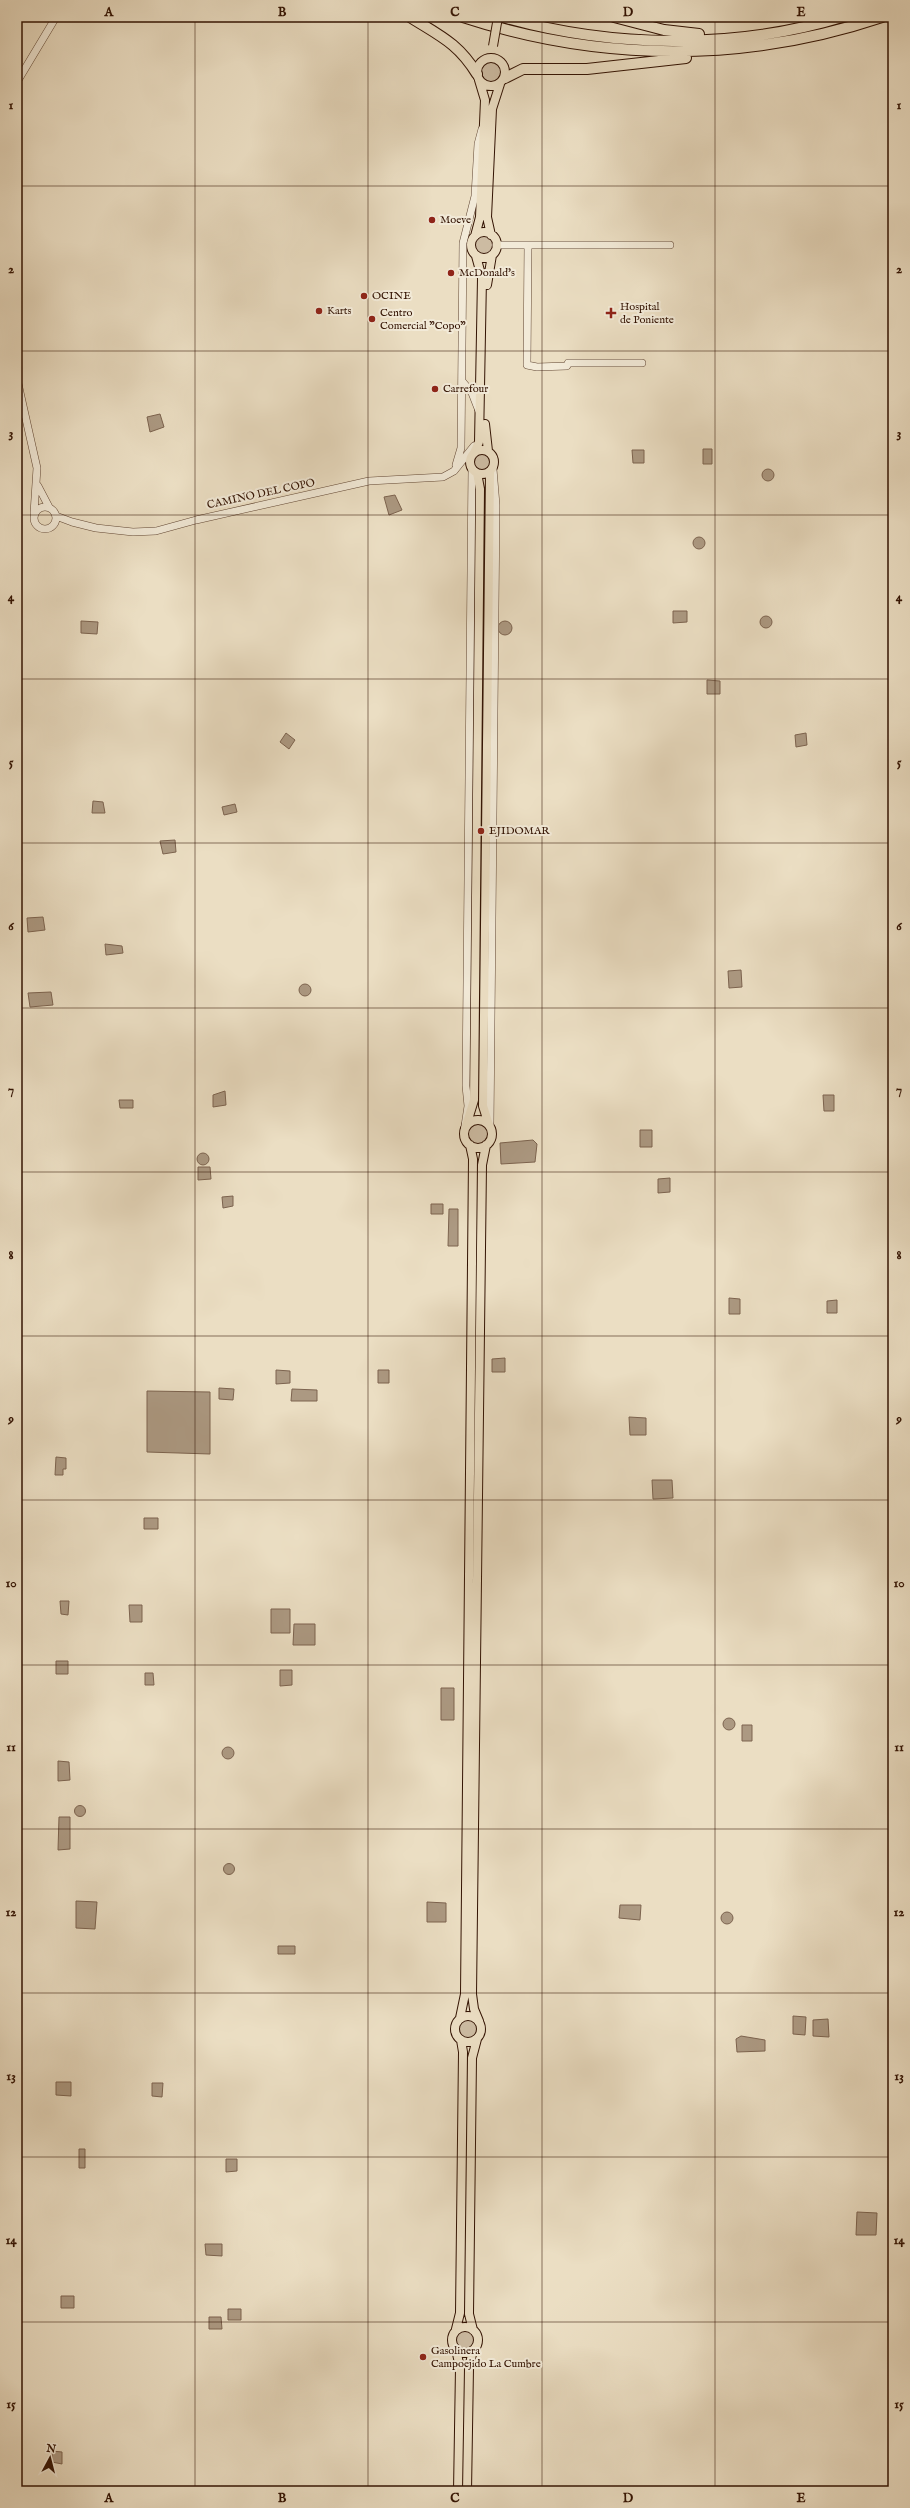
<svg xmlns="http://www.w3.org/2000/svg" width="910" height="2508" viewBox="0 0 910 2508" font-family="'IM FELL English',serif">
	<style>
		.green { fill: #ccbba2; stroke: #806752 }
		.water { fill: #ac9982; stroke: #7c634f }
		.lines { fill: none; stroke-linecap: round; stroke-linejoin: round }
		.minor-casing { stroke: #614633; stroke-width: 8 }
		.major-casing { stroke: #331303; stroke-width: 10 }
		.highway-casing { stroke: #331303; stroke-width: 12 }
		.minor { stroke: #f2ead8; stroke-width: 7 }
		.major { stroke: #ebdec3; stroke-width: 8 }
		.highway { stroke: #ebdec3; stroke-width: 10 }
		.major-bridge-casing { stroke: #331303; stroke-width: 10; stroke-linecap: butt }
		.major-bridge { stroke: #ebdec3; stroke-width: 8 }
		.grid { fill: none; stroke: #331303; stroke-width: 1; stroke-opacity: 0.55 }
		.poi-dot { fill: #8f2418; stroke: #f2ead8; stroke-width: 1.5 }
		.labels { text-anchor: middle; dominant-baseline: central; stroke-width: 4; stroke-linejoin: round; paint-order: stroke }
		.poi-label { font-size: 11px; fill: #331303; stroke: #f2ead8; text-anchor: start }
		.street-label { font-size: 11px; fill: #331303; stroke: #f2ead8 }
		.neatline { fill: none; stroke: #331303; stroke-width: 1.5 }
		.grid-label { font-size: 13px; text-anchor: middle; font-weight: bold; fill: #331303 }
	</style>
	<rect width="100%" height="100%" fill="#ebdec3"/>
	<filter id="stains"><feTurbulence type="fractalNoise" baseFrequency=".005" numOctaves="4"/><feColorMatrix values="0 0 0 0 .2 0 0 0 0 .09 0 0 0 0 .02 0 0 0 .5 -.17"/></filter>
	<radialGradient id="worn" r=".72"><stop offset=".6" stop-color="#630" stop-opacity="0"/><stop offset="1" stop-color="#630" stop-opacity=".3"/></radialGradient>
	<path class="green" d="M479 72a12 12 0 1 1 24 0a12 12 0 1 1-24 0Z
		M472 245a11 11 0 1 1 22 0a11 11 0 1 1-22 0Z
		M472 462a11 11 0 1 1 22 0a11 11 0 1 1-22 0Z
		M466 1134a12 12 0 1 1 24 0a12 12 0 1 1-24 0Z
		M457 2029a11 11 0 1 1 22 0a11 11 0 1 1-22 0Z
		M454 2339a11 11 0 1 1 22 0a11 11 0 1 1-22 0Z"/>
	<path class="water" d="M160,414L164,427L150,432L147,417Z
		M703,449H712V464H703Z
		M632,450H644V463H633Z
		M762 475a6 6 0 1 1 12 0a6 6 0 1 1-12 0Z
		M395,495L402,510L389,515L384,497Z
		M693 543a6 6 0 1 1 12 0a6 6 0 1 1-12 0Z
		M673,611H687V622L673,623Z
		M760 622a6 6 0 1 1 12 0a6 6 0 1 1-12 0Z
		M81,621L98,622L97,634L81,633Z
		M498 628a7 7 0 1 1 14 0a7 7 0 1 1-14 0Z
		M707,680L720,681V694H707Z
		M286,733L295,740L289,749L280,742Z
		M806,733L807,745L796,747L795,735Z
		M93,801L103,802L105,813H92Z
		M235,804L237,812L224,815L222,807Z
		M175,840L176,852L163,854L160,841Z
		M43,917L45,930L28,932L27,918Z
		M105,944L122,946L123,953L106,955Z
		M741,970L742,987L729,988L728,971Z
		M299 990a6 6 0 1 1 12 0a6 6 0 1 1-12 0Z
		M51,992L53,1005L30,1007L28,993Z
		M225,1091L226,1105L213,1107V1095Z
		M823,1095H834V1111H824Z
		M119,1100H133V1108H120Z
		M640,1130H652V1147H640Z
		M533,1140L537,1144L535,1162L501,1164L500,1143Z
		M197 1159a6 6 0 1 1 12 0a6 6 0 1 1-12 0Z
		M198,1167H210L211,1179L198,1180Z
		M670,1178V1192L658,1193V1179Z
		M233,1196V1206L223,1208L222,1197Z
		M431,1204H443V1214H431Z
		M449,1209H458V1246H448Z
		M729,1298L740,1299V1314H729Z
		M837,1300V1313H827V1301Z
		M505,1358V1372H492V1359Z
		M276,1370L290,1371V1383L276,1384Z
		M378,1370H389V1383H378Z
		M219,1388L234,1389L233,1400L219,1399Z
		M292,1389L317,1390V1401H291Z
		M147,1391L210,1392V1454L147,1452Z
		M629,1417L646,1418V1435H630Z
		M56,1457L66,1458V1469H63V1475H55Z
		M652,1480H672L673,1498L653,1499Z
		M144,1518H158V1529H144Z
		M60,1601H69L68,1615L61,1614Z
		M129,1605H142V1622H130Z
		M271,1609H290V1633H271Z
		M294,1624H315V1645H293Z
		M56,1661H68V1674H56Z
		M280,1670H292V1685L280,1686Z
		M145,1673H153L154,1685H145Z
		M441,1688H454V1720H441Z
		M723 1724a6 6 0 1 1 12 0a6 6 0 1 1-12 0Z
		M742,1725H752V1741H742Z
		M222 1753a6 6 0 1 1 12 0a6 6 0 1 1-12 0Z
		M58,1761L69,1762L70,1780L58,1781Z
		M74.5 1811a5.5 5.5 0 1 1 11 0a5.5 5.5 0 1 1-11 0Z
		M59,1817H70V1849L58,1850Z
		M223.5 1869a5.5 5.5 0 1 1 11 0a5.5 5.5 0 1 1-11 0Z
		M76,1901L97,1902L95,1929L76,1928Z
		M427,1902L446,1903V1922H427Z
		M620,1905H641L640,1920L619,1918Z
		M721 1918a6 6 0 1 1 12 0a6 6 0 1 1-12 0Z
		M278,1946H295V1954H278Z
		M793,2016L806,2017L805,2035L793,2034Z
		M828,2019L829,2037L813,2036V2020Z
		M741,2036L765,2040V2051L737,2052L736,2039Z
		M56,2082H71V2096L56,2095Z
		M152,2083H163L162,2097L152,2096Z
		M79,2149H85V2168H79Z
		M226,2159H237V2171L226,2172Z
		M857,2212L877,2213L876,2235H856Z
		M205,2244H222V2256L206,2255Z
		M61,2296H74V2308H61Z
		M228,2309H241V2320H228Z
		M209,2317H221L222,2329H209Z
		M52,2451L62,2452V2464L52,2462Z"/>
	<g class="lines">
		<g class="minor-casing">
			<path id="minor" d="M17,82L56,17
				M496,245H670
				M528,245L527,365L537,367L567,366L568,363H642
				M17,379L37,468L34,513
				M462,381L472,393L479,411
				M456,465L461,448L463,243L475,196L478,144L482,129
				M38,486L49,507
				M34 518a11 11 0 1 1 22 0a11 11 0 1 1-22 0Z
				M56,516L72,522L96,528L133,532L156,531L196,520L369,481L443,477L454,471L474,446
				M490,1125L496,505L493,469
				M464,1132L468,1106L466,1086L472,469"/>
		</g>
		<g class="major-casing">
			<path id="major" d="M477 72a14 14 0 1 1 28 0a14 14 0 1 1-28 0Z
				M471 245a13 13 0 1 1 26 0a13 13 0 1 1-26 0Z
				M491,235L487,217L492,109L500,84
				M475,236L480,217L485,100L479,80
				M487,285L492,255
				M485,424L488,451
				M470 462a12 12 0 1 1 24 0a12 12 0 1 1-24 0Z
				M474,453L479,442L482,278L476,256
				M464 1134a14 14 0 1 1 28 0a14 14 0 1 1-28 0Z
				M489,1125L483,1106L490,472
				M466,1126L474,1100L480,489L477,473
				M455 2029a13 13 0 1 1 26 0a13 13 0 1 1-26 0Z
				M460,2018L465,1994L473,1159L470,1145
				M479,2021L474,2009L472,1994L482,1165L486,1145
				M452 2340a13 13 0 1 1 26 0a13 13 0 1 1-26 0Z
				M456,2329L460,2313L463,2052L461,2040
				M473,2330L469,2314L472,2058L477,2039
				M456,2349L460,2368L458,2491
				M467,2491L469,2368L473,2350"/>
		</g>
		<g class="highway-casing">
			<path id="highway" d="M410,17C440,36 458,43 477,74
				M463,17C600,62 745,63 882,17
				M503,17C611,48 734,50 842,17
				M614,17L664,30L699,34
				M505,78L523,69H587L686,58"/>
		</g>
		<use href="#minor" class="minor"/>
		<use href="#major" class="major"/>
		<use href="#highway" class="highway"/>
		<g class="major-bridge-casing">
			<path id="major-bridge" d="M493,46L498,17"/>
		</g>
		<use href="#major-bridge" class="major-bridge"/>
	</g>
	<path class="grid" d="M195,17V2491M368,17V2491M542,17V2491M715,17V2491M17,186H893M17,351H893M17,515H893M17,679H893M17,843H893M17,1008H893M17,1172H893M17,1336H893M17,1500H893M17,1665H893M17,1829H893M17,1993H893M17,2157H893M17,2322H893"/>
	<g class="poi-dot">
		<circle cx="432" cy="220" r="4"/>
		<circle cx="451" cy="273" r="4"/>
		<circle cx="364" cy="296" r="4"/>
		<circle cx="319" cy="311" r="4"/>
		<path d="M609 307h4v4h4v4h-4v4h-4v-4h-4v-4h4z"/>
		<circle cx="372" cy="319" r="4"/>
		<circle cx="435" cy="389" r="4"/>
		<circle cx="481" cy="831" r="4"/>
		<circle cx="423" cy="2357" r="4"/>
	</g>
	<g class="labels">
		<g class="poi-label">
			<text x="440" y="220">Moeve</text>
			<text x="459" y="273">McDonald's</text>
			<text x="372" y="296">OCINE</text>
			<text x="620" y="307">Hospital<tspan x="620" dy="13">de Poniente</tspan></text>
			<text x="327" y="311">Karts</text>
			<text x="380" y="313">Centro<tspan x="380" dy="13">Comercial "Copo"</tspan></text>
			<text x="443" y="389">Carrefour</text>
			<text x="489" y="831">EJIDOMAR</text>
			<text x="431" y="2351">Gasolinera<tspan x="431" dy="13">Campoejido La Cumbre</tspan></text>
		</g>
		<g class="street-label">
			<text transform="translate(261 494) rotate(-12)">CAMINO DEL COPO</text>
		</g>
	</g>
	<rect width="910" height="2508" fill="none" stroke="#ebdec3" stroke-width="44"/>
	<g transform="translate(50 2458) rotate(7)" stroke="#f2ead8" stroke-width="3" paint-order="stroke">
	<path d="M0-3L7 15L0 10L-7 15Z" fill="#331303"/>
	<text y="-6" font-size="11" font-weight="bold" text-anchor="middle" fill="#331303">N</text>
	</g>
	<rect x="22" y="22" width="866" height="2464" class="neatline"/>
	<g class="grid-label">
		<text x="109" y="16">A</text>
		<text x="282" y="16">B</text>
		<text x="455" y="16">C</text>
		<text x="628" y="16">D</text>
		<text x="801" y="16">E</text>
		<text x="11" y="109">1</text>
		<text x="899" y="109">1</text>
		<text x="11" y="273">2</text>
		<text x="899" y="273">2</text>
		<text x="11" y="437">3</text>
		<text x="899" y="437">3</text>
		<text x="11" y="601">4</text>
		<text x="899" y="601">4</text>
		<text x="11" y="766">5</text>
		<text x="899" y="766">5</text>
		<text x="11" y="930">6</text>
		<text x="899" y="930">6</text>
		<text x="11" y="1094">7</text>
		<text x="899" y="1094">7</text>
		<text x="11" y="1259">8</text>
		<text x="899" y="1259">8</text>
		<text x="11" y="1423">9</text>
		<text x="899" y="1423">9</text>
		<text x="11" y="1587">10</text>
		<text x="899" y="1587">10</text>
		<text x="11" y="1751">11</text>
		<text x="899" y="1751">11</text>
		<text x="11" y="1916">12</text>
		<text x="899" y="1916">12</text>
		<text x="11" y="2080">13</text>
		<text x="899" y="2080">13</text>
		<text x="11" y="2244">14</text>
		<text x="899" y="2244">14</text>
		<text x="11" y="2408">15</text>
		<text x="899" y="2408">15</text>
		<text x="109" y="2502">A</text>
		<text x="282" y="2502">B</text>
		<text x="455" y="2502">C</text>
		<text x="628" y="2502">D</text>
		<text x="801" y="2502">E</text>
	</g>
	<rect width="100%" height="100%" filter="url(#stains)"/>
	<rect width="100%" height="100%" fill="url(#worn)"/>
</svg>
